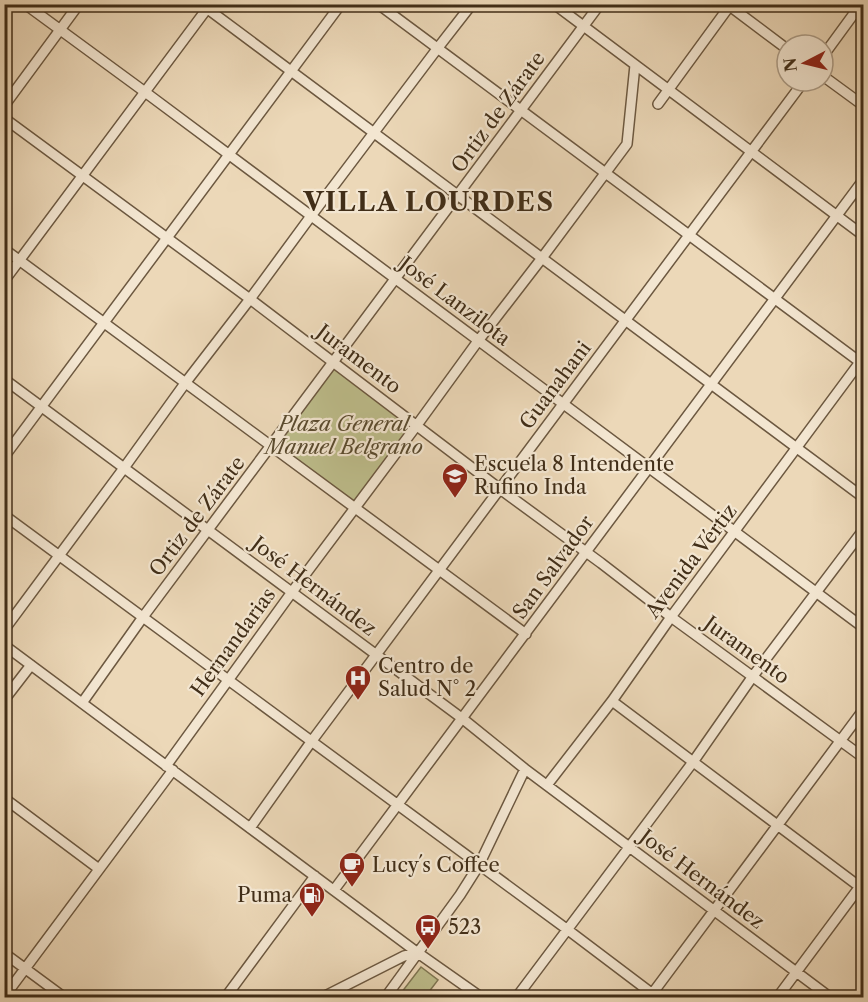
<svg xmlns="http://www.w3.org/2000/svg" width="868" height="1002" viewBox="0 0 868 1002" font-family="'Libre Caslon Text',serif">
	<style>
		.green { fill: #bdbd8b; stroke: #7f7652; stroke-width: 1.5 }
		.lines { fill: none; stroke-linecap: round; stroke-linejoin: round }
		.minor-casing { stroke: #6c5840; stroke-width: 12 }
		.minor { stroke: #f3e6d1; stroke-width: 9 }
		.labels { text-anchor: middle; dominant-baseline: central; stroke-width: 4.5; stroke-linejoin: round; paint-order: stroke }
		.street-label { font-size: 20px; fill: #412e18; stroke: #f3e6d1 }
		.park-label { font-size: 20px; font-style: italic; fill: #5a4b2f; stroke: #f3e6d1 }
		.poi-label { font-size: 20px; fill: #412e18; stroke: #f3e6d1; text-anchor: start }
		.district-label { font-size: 26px; font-weight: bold; letter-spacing: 1.5px; fill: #412e18; stroke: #f3e6d1 }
	</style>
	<rect width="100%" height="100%" fill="#ecd8b8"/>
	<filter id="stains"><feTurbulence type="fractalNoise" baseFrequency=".00333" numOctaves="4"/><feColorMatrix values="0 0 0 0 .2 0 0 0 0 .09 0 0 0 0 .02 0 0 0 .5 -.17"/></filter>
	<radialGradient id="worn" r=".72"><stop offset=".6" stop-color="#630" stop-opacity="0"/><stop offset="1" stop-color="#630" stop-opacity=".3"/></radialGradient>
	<path class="green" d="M333,363L417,425L354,507L271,446Z
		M421,967L438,980L425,997H398Z"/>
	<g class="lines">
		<g class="minor-casing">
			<path id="minor" d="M25,4L145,92L864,628
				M201,4L864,498
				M378,4L864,365
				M554,4L864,236
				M727,4L787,49
				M823,56L861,4
				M823,76L864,106
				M658,104L731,4
				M4,106L79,4
				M4,118L250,299L500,489L601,563L671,617L864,758
				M4,249L526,634
				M4,281L209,6
				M4,379L463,719L525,769L831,998
				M4,457L341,4
				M4,515L568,930L658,998
				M4,630L124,468L186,382L250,299L311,216L437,49L472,4
				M4,645L418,953L482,998
				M4,700L31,665
				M612,701L864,890
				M82,703L143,617L600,4
				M166,766L292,592L417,425L478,341L542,258L627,144L635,65
				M547,785L612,701L671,617L863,358
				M4,798L99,869
				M250,828L311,742L804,81
				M334,890L864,179
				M4,953L65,998
				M4,997L173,770
				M225,998L315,876
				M321,998L404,956L418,953
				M385,998L460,895L479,865L525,769
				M516,998L693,762L753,676L864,529
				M649,998L864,709
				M777,998L864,881"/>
		</g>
		<use href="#minor" class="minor"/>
	</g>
	<defs>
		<g id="school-pin" transform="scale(1.35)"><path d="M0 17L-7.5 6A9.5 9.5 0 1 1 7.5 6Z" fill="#8f2418" stroke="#f3e6d1"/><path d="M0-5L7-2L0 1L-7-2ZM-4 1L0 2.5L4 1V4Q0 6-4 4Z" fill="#fff"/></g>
		<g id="hospital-pin" transform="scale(1.35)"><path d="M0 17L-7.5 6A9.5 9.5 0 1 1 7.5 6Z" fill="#8f2418" stroke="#f3e6d1"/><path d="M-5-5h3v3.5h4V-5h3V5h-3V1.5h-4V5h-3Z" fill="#fff"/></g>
		<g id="cafe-pin" transform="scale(1.35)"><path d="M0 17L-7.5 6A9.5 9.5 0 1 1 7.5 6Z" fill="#8f2418" stroke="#f3e6d1"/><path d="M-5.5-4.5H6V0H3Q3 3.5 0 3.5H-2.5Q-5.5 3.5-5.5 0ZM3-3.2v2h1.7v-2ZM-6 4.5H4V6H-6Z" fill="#fff"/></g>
		<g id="fuel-pin" transform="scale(1.35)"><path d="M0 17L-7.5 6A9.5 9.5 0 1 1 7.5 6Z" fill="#8f2418" stroke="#f3e6d1"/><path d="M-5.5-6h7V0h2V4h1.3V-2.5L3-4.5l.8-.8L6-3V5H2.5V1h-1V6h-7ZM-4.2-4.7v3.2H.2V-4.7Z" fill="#fff"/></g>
		<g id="bus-pin" transform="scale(1.35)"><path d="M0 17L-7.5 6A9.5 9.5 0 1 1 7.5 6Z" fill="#8f2418" stroke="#f3e6d1"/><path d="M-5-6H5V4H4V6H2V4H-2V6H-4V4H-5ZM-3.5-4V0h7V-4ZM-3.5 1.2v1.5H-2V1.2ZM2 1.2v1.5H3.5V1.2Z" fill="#fff"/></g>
	</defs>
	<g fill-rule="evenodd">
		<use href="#school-pin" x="455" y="476"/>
		<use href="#hospital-pin" x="358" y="678"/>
		<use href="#cafe-pin" x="352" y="865"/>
		<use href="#fuel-pin" x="312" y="895"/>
		<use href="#bus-pin" x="428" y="927"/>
	</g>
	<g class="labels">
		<g class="street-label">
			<text transform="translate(498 112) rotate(-54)">Ortiz de Zárate</text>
			<text transform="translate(455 301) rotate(37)">José Lanzilota</text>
			<text transform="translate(359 359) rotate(37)">Juramento</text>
			<text transform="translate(555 385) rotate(-53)">Guanahani</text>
			<text transform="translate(197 516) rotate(-53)">Ortiz de Zárate</text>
			<text transform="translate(691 561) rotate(-53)">Avenida Vértiz</text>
			<text transform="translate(553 567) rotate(-54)">San Salvador</text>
			<text transform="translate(314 586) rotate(37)">José Hernández</text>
			<text transform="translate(233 642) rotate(-54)">Hernandarias</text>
			<text transform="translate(747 650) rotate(36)">Juramento</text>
			<text transform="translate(702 879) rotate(37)">José Hernández</text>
		</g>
		<g class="park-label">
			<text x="344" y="424">Plaza General<tspan x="344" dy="23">Manuel Belgrano</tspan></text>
		</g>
		<g class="poi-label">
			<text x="474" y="464">Escuela 8 Intendente<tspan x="474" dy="23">Rufino Inda</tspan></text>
			<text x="378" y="666">Centro de<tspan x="378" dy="23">Salud N° 2</tspan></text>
			<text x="372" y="865">Lucy´s Coffee</text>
			<text x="292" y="895" text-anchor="end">Puma</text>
			<text x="448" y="927">523</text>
		</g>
		<g class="district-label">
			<text x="429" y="202">VILLA LOURDES</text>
		</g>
	</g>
	<rect width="868" height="1002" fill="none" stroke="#ecd8b8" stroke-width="24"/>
	<rect x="6" y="6" width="856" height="990" fill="none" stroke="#412e18" stroke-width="3"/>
	<rect x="12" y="12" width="844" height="978" fill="none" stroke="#412e18" stroke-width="1.5"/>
	<g transform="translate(805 63) rotate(263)"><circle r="28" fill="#f3e6d1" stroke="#ac9c87" stroke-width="1.5"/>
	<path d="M0-4.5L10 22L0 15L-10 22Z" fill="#8f2418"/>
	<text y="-9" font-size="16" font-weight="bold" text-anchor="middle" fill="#412e18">N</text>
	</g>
	<rect width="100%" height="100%" filter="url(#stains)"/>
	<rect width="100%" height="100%" fill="url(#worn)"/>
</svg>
